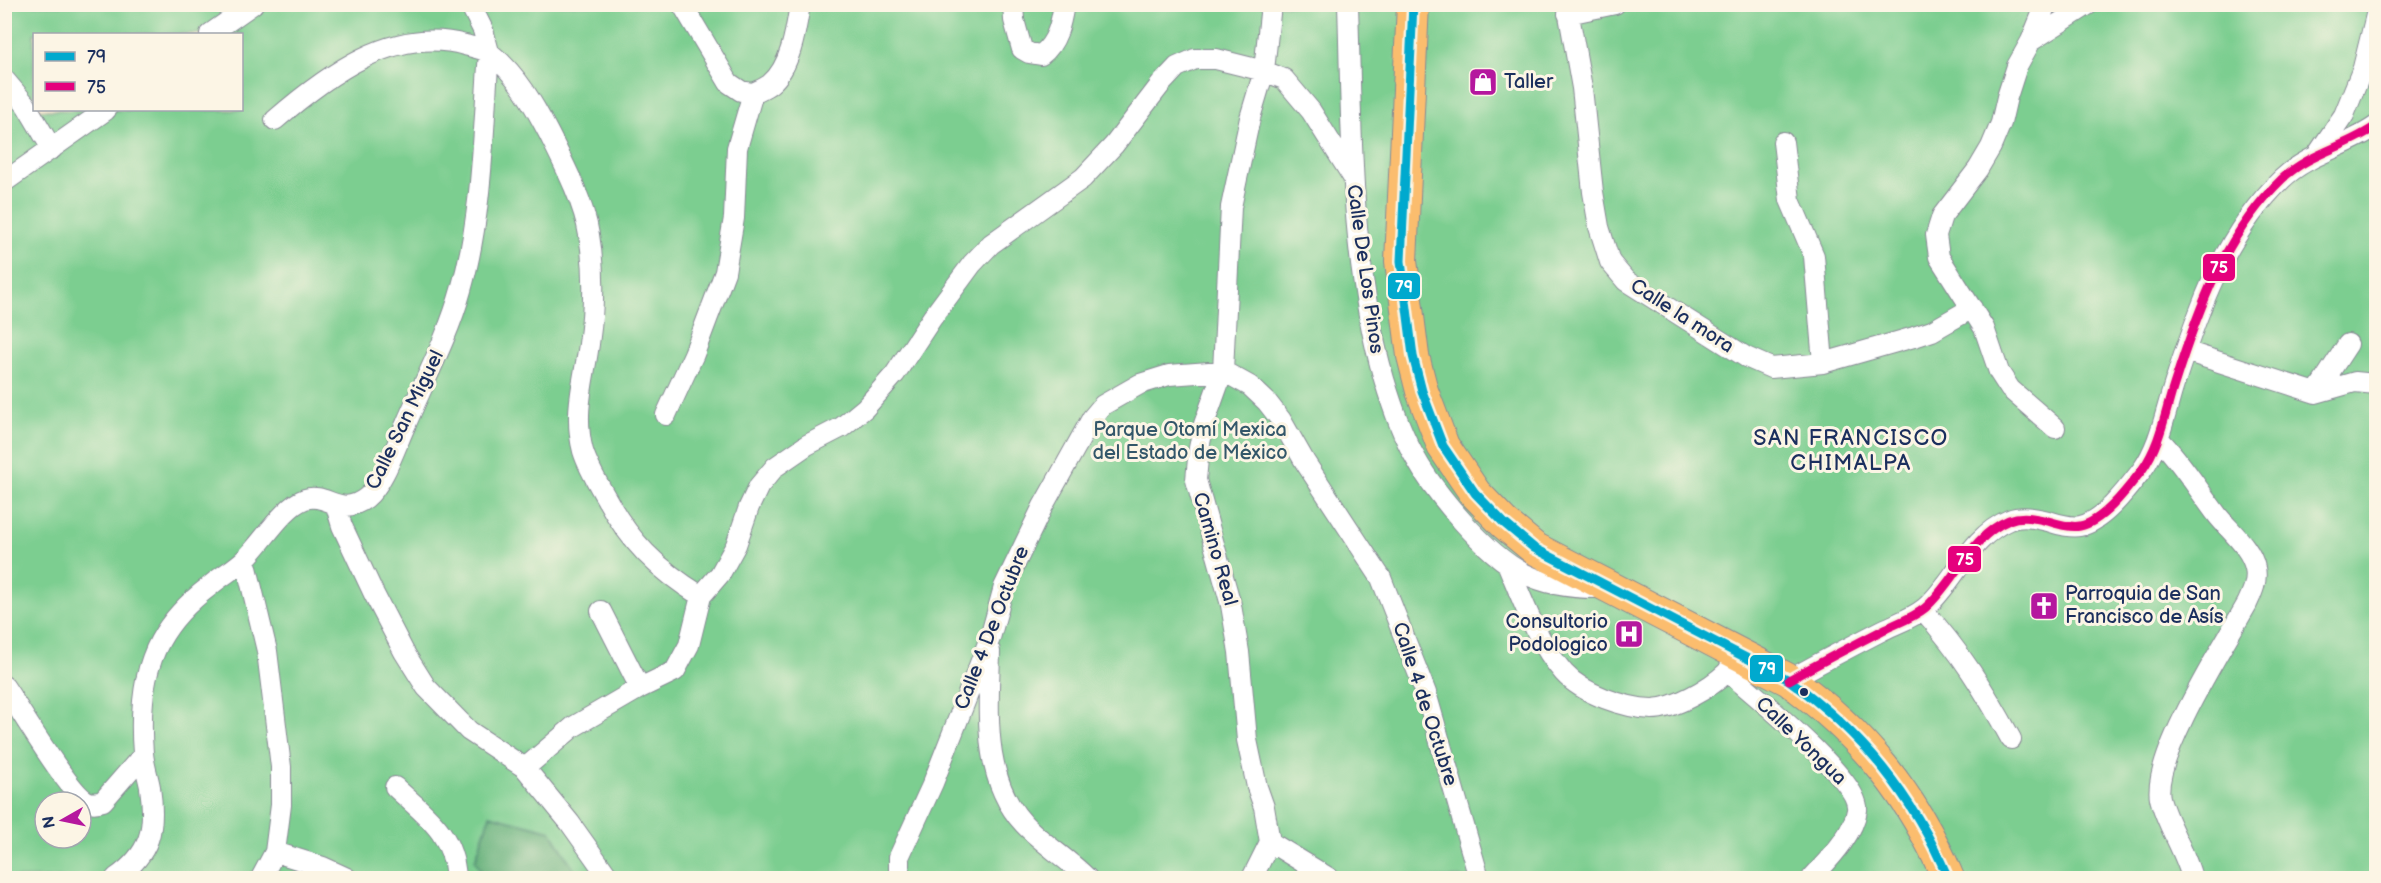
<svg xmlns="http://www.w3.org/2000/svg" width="2381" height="883" viewBox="0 0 2381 883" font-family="'Balsamiq Sans',sans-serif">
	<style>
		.green { fill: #7cce90; stroke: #4c7e77; stroke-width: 1.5; fill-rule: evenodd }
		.forest { fill: #65b17a; stroke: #40706c; stroke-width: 1.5 }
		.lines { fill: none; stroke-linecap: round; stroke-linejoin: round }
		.street-casing { stroke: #888994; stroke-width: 22 }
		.primary-casing { stroke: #888994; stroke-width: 34 }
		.street { stroke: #fff; stroke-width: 20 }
		.primary { stroke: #fbbd6e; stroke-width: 32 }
		.bus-1-casing { stroke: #fcf5e5; stroke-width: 14 }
		.bus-2-casing { stroke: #fcf5e5; stroke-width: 14 }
		.bus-1 { stroke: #00a9ce; stroke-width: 9 }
		.bus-2 { stroke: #e5007d; stroke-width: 9 }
		.bus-dot { fill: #1b2f5e; stroke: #fcf5e5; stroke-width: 2 }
		.labels { text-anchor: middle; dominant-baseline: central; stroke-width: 6; stroke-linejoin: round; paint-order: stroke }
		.poi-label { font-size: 20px; fill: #1b2f5e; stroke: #fcf5e5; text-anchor: start }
		.street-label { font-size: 20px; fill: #1b2f5e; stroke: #fcf5e5 }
		.park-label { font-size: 20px; fill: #33576a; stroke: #fcf5e5 }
		.quarter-label { font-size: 22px; letter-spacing: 1.5px; fill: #1b2f5e; stroke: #fcf5e5 }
		.line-badge { stroke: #fcf5e5; stroke-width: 2 }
		.badge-label { font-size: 16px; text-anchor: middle; font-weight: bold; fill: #fff }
	</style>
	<rect width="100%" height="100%" fill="#fcf5e5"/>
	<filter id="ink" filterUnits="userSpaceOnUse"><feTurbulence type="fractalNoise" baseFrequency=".0167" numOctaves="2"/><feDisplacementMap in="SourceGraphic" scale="12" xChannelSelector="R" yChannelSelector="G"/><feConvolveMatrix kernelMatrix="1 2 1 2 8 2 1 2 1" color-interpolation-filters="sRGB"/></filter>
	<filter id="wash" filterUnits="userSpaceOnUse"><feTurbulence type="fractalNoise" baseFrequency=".008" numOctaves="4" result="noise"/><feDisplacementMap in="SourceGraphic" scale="24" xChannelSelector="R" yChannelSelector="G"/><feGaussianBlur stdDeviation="1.35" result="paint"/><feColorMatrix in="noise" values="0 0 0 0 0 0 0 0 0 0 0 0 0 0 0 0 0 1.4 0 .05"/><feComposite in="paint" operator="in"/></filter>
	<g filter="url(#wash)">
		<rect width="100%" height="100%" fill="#f6e3c9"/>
		<path class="green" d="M5,5H2376V878H5ZM34,34H242V110H34ZM45,802H81V838H45Z"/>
		<path class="forest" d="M490,815L551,831L579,878H485L475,861Z"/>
	</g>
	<g filter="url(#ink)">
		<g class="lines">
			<g class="street-casing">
				<path id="street" d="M682,4L729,83L741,91L753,93
					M1013,4L1014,20L1022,49L1029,53L1041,55C1057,43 1061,23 1064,4
					M1348,4C1352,130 1349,258 1384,379C1392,406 1402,435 1416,459C1428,481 1446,503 1462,521C1506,570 1537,590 1604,588
					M1567,4L1582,88L1593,192L1599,227L1610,262L1626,281L1746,357L1771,368L1823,363L1914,337L1932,331L1972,308
					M2046,4L2031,41L2017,66L2007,97L2001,123L1991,147L1978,169L1942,216L1936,235L1939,257L1984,328L1999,372L2010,389L2055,428
					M1568,14L1615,4
					M210,34L253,4
					M2031,41L2089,4
					M4,79L26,105L52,149
					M753,93C759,90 765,88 770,84C791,67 796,30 800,4
					M275,120C327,75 393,25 465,45C473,47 484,49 491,54C517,74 534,105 549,134C564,164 584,202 589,235C595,270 594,309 589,344C584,381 573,413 583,451C588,467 597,482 605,496C629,541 657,569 701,596
					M1783,142L1790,200L1814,256L1823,363
					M2317,155L2344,115L2363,68L2376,15
					M4,182L106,110
					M2185,351L2316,393L2355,382L2376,384
					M2316,393L2348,344
					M666,415L694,354L725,272L734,218L737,148L753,93
					M2158,438C2182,462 2198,490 2218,516C2231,532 2251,548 2255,568C2258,581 2252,593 2247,604C2225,643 2152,757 2160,798C2167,826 2185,850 2192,878
					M336,506L342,526L374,594L404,652L426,687L469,731L525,768L570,823L609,878
					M245,559L267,651L281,767V805L275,852L261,878
					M1507,563C1523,601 1537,642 1564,673C1583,694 1625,708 1652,709C1674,709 1710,688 1726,673C1731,668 1733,659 1737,653
					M1923,610C1960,651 1985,691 2011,739
					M601,611L640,688
					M990,651C989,709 981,778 1024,824C1043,844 1068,859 1087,878
					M1728,672C1752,693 1861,781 1857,810C1853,836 1828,860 1812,878
					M1789,680C1819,663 1850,647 1881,631C1895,624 1913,618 1925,608C1956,581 1969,537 2009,520C2022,515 2035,518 2048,521C2058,524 2070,528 2080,526C2103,522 2128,488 2142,470C2160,445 2165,413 2174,385C2198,310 2224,235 2282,179C2309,153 2347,147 2376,126
					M4,686C20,709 66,788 85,800C91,804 97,803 103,801L143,755
					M525,768L573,727L640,688L675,671L689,645L701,596L720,574L736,545L749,507L759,486L775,467L807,445L842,427L865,408L895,374L932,318L972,264L991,244L1083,178L1114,145L1161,84L1177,67L1195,59H1216L1264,71L1284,79L1311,111L1352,176
					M395,787C426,816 453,832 456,878
					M1270,842L1329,878
					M275,852L323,867L347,878
					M116,878C151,853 156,829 150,787C148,776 144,765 143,753C140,716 142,674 160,641C172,619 190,601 210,586C221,576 235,569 246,558C262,543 284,506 305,499C327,492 340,518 366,498C384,484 396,445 406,424C425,379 448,337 461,290C483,213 483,131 489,52L483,30L470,4
					M899,878V857L933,783L990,638L1004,587L1043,506L1092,418L1103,405L1140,384L1169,375L1223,371L1250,386L1267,402L1281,420L1305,462L1381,578L1426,693L1479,878
					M1252,878L1270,842L1264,807L1257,787L1247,740L1239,652L1231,605L1196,480L1199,448L1204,424L1223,371L1231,207L1250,118L1264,71L1271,4"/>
			</g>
			<g class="primary-casing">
				<path id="primary" d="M1413,4L1401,261L1413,356L1422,391L1443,446L1475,493L1504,523L1534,548L1789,680C1862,733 1913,795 1948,878"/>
			</g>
			<use href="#street" class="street"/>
			<use href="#primary" class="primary"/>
			<g class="bus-1-casing">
				<path id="bus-1" d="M1413,4L1401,261L1413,356L1422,391L1443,446L1475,493L1504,523L1534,548L1789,680C1862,733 1913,795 1948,878"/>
			</g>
			<g class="bus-2-casing">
				<path id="bus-2" d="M1789,680C1819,663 1850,647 1881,631C1895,624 1913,618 1925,608C1956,581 1969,537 2009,520C2022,515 2035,518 2048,521C2058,524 2070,528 2080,526C2103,522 2128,488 2142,470C2160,445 2165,413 2174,385C2198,310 2224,235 2282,179C2309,153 2347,147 2376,126"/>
			</g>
			<use href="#bus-1" class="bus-1"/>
			<use href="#bus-2" class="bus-2"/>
		</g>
	</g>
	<defs>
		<g id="shop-square" transform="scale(1.5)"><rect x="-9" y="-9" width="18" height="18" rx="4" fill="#b5179e" stroke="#fcf5e5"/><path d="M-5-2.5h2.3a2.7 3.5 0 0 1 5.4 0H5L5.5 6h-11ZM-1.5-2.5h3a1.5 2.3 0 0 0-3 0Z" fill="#fff"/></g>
		<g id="church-square" transform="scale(1.5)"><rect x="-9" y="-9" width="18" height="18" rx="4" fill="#b5179e" stroke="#fcf5e5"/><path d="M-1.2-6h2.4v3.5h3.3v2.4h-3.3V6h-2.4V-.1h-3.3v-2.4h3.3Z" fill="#fff"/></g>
		<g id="hospital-square" transform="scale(1.5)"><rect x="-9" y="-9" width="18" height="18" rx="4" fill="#b5179e" stroke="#fcf5e5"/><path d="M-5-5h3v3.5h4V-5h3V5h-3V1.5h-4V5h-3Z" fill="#fff"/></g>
	</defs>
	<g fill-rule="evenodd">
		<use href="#shop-square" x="1483" y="82"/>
		<use href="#church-square" x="2044" y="606"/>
		<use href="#hospital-square" x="1629" y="634"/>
	</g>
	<circle class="bus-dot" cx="1804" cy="692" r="5"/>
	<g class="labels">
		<g class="poi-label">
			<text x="1504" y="82">Taller</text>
			<text x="2065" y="594">Parroquia de San<tspan x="2065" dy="23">Francisco de Asís</tspan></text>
			<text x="1608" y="622" text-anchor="end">Consultorio<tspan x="1608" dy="23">Podologico</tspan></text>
		</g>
		<g class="street-label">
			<text transform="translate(1365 269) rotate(82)">Calle De Los Pinos</text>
			<text transform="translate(1682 316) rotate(33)">Calle la mora</text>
			<text transform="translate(405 420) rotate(-64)">Calle San Miguel</text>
			<text transform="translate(1215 549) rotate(74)">Camino Real</text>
			<text transform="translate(992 628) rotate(-69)">Calle 4 De Octubre</text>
			<text transform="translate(1425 704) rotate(72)">Calle 4 de Octubre</text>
			<text transform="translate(1801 741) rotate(44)">Calle Yongua</text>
		</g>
		<g class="park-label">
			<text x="1190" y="430">Parque Otomí Mexica<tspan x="1190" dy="23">del Estado de México</tspan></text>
		</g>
		<g class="quarter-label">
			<text x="1851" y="438">SAN FRANCISCO<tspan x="1851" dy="25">CHIMALPA</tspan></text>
		</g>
	</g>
	<g class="line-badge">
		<rect x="2202" y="253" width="34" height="29" rx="6" fill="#e5007d"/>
		<rect x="1387" y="272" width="34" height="28" rx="6" fill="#00a9ce"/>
		<rect x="1947" y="545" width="35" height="28" rx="6" fill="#e5007d"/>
		<rect x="1749" y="654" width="35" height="29" rx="6" fill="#00a9ce"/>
	</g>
	<g class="badge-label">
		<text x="2219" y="273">75</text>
		<text x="1404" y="292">79</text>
		<text x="1965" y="565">75</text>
		<text x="1767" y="674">79</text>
	</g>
	<rect width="2381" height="883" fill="none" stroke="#fcf5e5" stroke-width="24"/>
	<rect x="33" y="33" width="210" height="78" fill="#fcf5e5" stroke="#a2a6af" stroke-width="1.5"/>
	<rect x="45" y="52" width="30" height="9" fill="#00a9ce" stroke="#a2a6af" stroke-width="1.5"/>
	<text x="87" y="63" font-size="18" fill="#1b2f5e">79</text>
	<rect x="45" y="82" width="30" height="9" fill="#e5007d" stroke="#a2a6af" stroke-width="1.5"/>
	<text x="87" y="93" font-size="18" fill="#1b2f5e">75</text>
	<g transform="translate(63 820) rotate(261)"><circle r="28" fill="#fcf5e5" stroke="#a2a6af" stroke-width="1.5"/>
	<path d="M0-4.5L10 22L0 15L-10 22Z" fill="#b5179e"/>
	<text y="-9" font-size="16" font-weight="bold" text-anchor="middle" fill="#1b2f5e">N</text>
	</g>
</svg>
